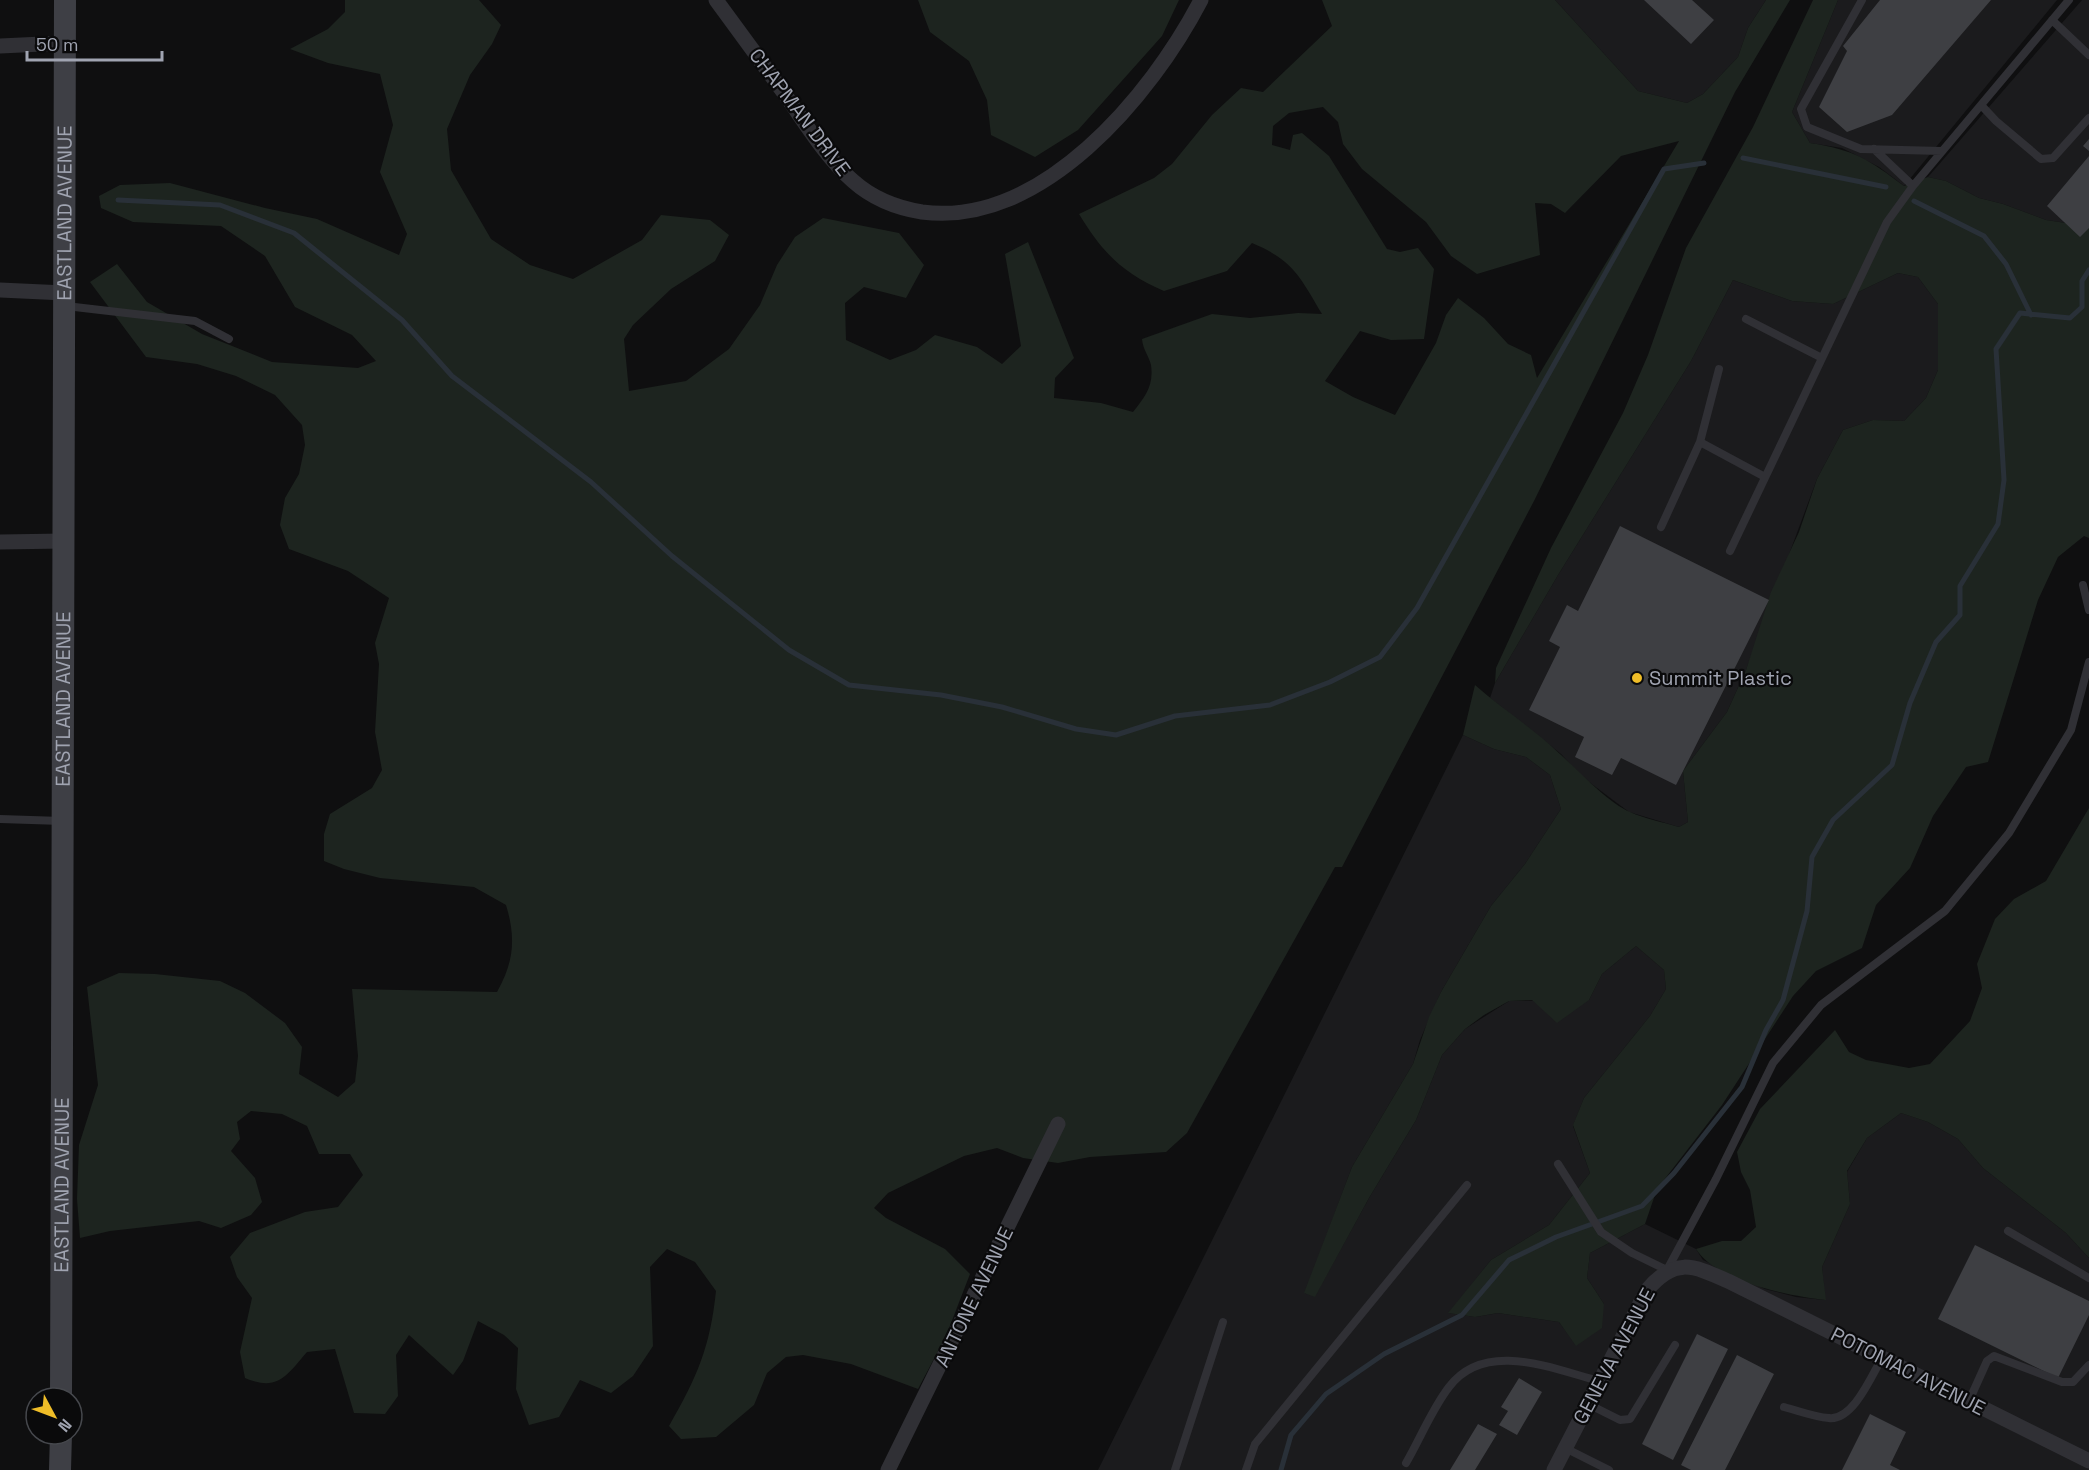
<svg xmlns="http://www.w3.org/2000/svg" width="2089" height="1470" viewBox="0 0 2089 1470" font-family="'Space Grotesk',sans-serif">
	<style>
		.built { fill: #1b1b1d }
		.green { fill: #1d241f; fill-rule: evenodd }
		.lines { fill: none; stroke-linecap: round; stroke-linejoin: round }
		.stream { stroke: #293038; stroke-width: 5 }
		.building { fill: #3e3f43 }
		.lane { stroke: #303035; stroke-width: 8 }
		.street { stroke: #303035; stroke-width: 15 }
		.secondary { stroke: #3e3f45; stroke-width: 22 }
		.poi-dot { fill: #efbd28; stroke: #0a0a0b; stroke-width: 2 }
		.labels { text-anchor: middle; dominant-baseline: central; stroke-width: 4.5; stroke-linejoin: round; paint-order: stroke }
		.street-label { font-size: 20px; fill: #a0a4b1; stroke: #0a0a0b }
		.poi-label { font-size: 20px; fill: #a0a4b1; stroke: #0a0a0b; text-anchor: start }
	</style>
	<rect width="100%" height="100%" fill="#0f0f10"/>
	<path class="built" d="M1555,0H1766L1748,28L1738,57L1703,94L1687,103L1638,91Z
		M1838,0H2057L1904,186L1879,167L1842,148L1810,143L1792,112Z
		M2082,0H2089V218L2066,223L2046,220L2003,204L1979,198L1946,181L1928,177Z
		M1898,273L1918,277L1938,304V370L1926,398L1904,421L1873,420L1843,430L1817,479L1746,670L1727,712L1683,771L1688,822L1679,827L1629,812L1581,776L1561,754L1490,698L1495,683L1558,575L1691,361L1733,280L1792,301L1833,304Z
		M1463,735L1494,749L1526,757L1550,775L1561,809L1525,864L1491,906L1441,992L1420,1040L1413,1064L1352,1167L1305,1293L1315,1296L1369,1198L1416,1120L1442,1055L1465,1029L1509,1001L1589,1000L1602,974L1636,946L1664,970L1666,989L1650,1016L1584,1098L1573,1126L1590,1173L1549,1225L1491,1260L1449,1313L1475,1317L1498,1313L1559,1322L1576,1345L1604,1304L1587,1278L1590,1253L1645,1224L1696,1249L1703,1260L1765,1289L1796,1297L1825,1300L1822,1267L1850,1204L1847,1172L1867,1138L1901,1113L1928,1122L1958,1139L1983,1168L2066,1233L2089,1258V1470H1098Z"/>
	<path class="green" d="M345,0H479L501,25L492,44L470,75L447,129L451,170L491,239L530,265L573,279L642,240L661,215L710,220L729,235L715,261L671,289L633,325L624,339L629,391L686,381L729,349L760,305L777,265L795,237L823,218L899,233L924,265L906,298L864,287L845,303L846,340L890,360L916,350L935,335L977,347L1002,364L1021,346L1005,254L1028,242L1074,358L1055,378L1054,398L1101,403L1133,412C1145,397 1154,386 1151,365C1149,356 1143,350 1142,339L1212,314L1250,318L1298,313L1322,314C1300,277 1293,260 1252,243L1227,271L1164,291C1122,273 1102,252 1079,214L1154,178L1172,164L1212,115L1241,88L1263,92L1332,26L1322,0H1555L1638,91L1687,103L1703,94L1738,57L1748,28L1766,0H1790L1735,92L1534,501L1342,867H1335L1187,1133L1166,1152L1090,1157L1058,1163L1023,1158L997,1148L964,1156L888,1193L874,1208L886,1218L945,1249L970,1274L946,1336L918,1389L851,1364L803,1355L786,1357L767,1373L754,1405L716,1437L681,1439L669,1426C697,1377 710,1348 716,1291L695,1262L667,1249L650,1267L653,1346L633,1376L611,1393L580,1380L559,1417L529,1425L516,1389L518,1348L504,1335L478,1321L463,1361L453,1375L409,1335L396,1355L398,1396L385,1414L354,1413L335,1349L307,1352C286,1376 278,1392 245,1378L240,1352L252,1298L237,1277L230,1257L250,1233L305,1212L338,1207L363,1175L350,1154H319L307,1126L282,1114L251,1111L237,1122L240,1139L231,1151L255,1178L262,1202L251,1215L221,1228L199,1221L110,1231L80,1238L77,1199L79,1145L98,1085L87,987L119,973L155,974L220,981L245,993L285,1023L302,1047L299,1074L338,1097L355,1082L358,1056L352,989L497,992C514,962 516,938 506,905L474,887L380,878L344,869L324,861V834L330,814L372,788L382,770L375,732L379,664L375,643L389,598L348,571L289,549L280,525L285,498L299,474L305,445L302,425L275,395L236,376L197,364L146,357L90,282L117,264L147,302L202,334L272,362L358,368L376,361L352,335L295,307L265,256L221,226L133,222L101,208L99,196L120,185L170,183L265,208L317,219L399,255L407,234L380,172L393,125L380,74L328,63L290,49L328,29L345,12ZM1323,107L1338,122L1343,144L1362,169L1426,222L1451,256L1477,274L1540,255L1535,203L1551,204L1565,213L1621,156L1679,141L1537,378L1531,355L1508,344L1484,318L1458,298L1446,315L1436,343L1395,415L1353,397L1325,381L1360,331L1391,340L1424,339L1434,269L1418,248L1400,252L1387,249L1329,156L1302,133L1293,135L1290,150L1272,145L1273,126L1289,113Z
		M918,0H1179L1162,36L1078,130L1035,157L991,135L987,100L969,61L930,32Z
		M1813,0H1838L1792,112L1810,143C1855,150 1868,159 1904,186L1928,177L1946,181L1979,198L2003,204L2046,220L2066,223L2089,218V538L2084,536L2058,557L2038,600L1988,762L1966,767L1933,816L1910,868L1876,905L1862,948L1816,971L1793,996L1722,1105L1657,1189L1645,1224L1590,1253L1587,1278L1604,1304L1602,1328L1576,1346L1559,1322L1498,1313L1475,1317L1448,1313L1491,1260L1549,1225L1590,1173L1573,1125L1584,1098L1650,1016L1666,989L1664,970L1636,946L1602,974L1589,1000L1557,1023L1532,1000L1509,1001L1484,1015L1465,1029L1442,1055L1416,1120L1369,1198L1315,1297L1304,1293L1352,1167L1413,1064L1429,1017L1441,992L1491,906L1525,864L1561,809L1550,775L1526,757L1494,749L1463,735L1475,685C1502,709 1533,728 1560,754C1579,771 1607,802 1630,812C1645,819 1663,822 1679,827L1688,822L1683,771L1727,712L1746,670L1771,592L1799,532L1817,479L1843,430L1873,420L1904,421L1926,398L1938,370V304L1918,277L1898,273L1833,304L1792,301L1733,280L1691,361L1558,575L1495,683L1496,668L1551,548L1623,413L1648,355L1686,248L1753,127Z
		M2089,808V1258L2066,1233L1983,1168L1958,1139L1928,1122L1901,1113L1867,1138L1847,1171L1850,1204L1822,1267L1826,1300C1789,1296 1717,1282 1696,1249L1722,1241H1741L1756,1227L1750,1190L1741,1172L1737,1152L1760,1109L1835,1030L1849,1052L1866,1060L1909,1068L1930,1064L1970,1021L1982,988L1977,964L1995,919L2014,899L2046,881Z"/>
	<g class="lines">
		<path class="stream" d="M1743,158L1886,187
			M118,200L220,205L294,233L402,320L452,376L591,482L672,556L789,650L849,685L941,695L1002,707L1076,729L1116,735L1175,716L1270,705L1330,682L1380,657L1417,608L1664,169L1704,163
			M1914,201L1984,236L2006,264L2031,315
			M1281,1470L1291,1435L1326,1394L1384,1354L1462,1315L1509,1260L1556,1237L1642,1206L1674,1173L1742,1087L1766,1030L1783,1000L1807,911L1812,857L1833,820L1892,765L1910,703L1936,642L1960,615V586L1998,524L2004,480L1996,349L2020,313L2070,318L2082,307V281L2089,270"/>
	</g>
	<path class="building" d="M1644,0H1692L1714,20L1691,44Z
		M1880,0H1991L1892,115L1847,132L1819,107L1847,51L1843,46Z
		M2089,139V151L2083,146Z
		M2089,156V228L2080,237L2047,206Z
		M1620,526L1769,600L1676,785L1621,758L1612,775L1575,757L1584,737L1529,710L1560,647L1549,641L1567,605L1578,611Z
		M1975,1245L2089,1301V1315L2058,1378L1938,1319Z
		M1697,1334L1728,1349L1673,1460L1642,1444Z
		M1737,1355L1774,1374L1725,1470H1691L1681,1465Z
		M1519,1378L1542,1392L1517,1435L1499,1425L1508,1411L1501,1407Z
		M1870,1414L1906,1432L1890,1465L1900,1470H1842Z
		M1478,1424L1497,1434L1475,1470H1450Z"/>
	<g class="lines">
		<path class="lane" d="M1862,0L1801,109L1807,127L1861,149L1942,151
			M2052,20L2089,55
			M1981,105L1996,121L2041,159L2053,158L2089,118
			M1874,149L1913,186
			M66,306L195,321L229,339
			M1746,319L1822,358
			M1700,442L1765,477
			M1661,527L1700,442L1719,369
			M1730,551L1887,222L1913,186L2069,0
			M2083,585L2089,610
			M0,819L62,821
			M1558,1164L1601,1232L1632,1253L1667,1270L1716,1179L1773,1063L1821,1005L1945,911L2009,833L2071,730L2089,662
			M2008,1231L2089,1278
			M1969,1401L1987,1361L1994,1356L2062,1382H2073L2089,1365
			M1588,1404L1620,1420L1630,1419L1675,1345
			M1784,1407C1799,1411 1814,1417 1829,1418C1853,1421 1872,1375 1882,1358
			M1565,1448L1609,1470
			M1406,1463C1420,1439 1432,1409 1449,1387C1485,1339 1553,1369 1599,1381
			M1175,1470L1223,1322
			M1246,1470L1255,1444L1467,1185"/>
		<path class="street" d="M716,0C741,34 766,68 791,103C809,129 828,159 853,181C872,198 897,208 922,212C1041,228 1151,96 1201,0
			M0,46L64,43
			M0,290L65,293
			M0,542L64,541
			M888,1470L1058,1124
			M1554,1470L1647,1290C1675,1257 1692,1265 1728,1281L2089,1461"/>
		<g class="secondary">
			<path id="s1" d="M61,1398L65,0"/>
			<path d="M60,1470L61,1434"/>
		</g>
	</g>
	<circle class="poi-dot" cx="1637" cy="678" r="6"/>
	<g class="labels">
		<g class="street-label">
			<text transform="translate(800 112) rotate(53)">CHAPMAN DRIVE</text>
			<text stroke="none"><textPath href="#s1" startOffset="1185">EASTLAND AVENUE</textPath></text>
			<text stroke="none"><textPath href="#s1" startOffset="699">EASTLAND AVENUE</textPath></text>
			<text stroke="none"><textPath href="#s1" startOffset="213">EASTLAND AVENUE</textPath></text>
			<text transform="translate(974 1297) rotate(-64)">ANTONE AVENUE</text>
			<text transform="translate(1614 1356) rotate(-62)">GENEVA AVENUE</text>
			<text transform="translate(1908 1371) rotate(27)">POTOMAC AVENUE</text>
		</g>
		<g class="poi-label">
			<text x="1649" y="678">Summit Plastic</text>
		</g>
	</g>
	<g transform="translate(54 1416) rotate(131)"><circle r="28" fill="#0a0a0b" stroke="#46484d" stroke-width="1.5"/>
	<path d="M0-4.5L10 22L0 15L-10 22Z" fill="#efbd28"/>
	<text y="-9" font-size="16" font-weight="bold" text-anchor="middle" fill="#a0a4b1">N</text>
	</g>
	<path d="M27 51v9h135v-9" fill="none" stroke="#a0a4b1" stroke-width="3"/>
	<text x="36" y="51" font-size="18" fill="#a0a4b1" stroke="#0a0a0b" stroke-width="4.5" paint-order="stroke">50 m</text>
</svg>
